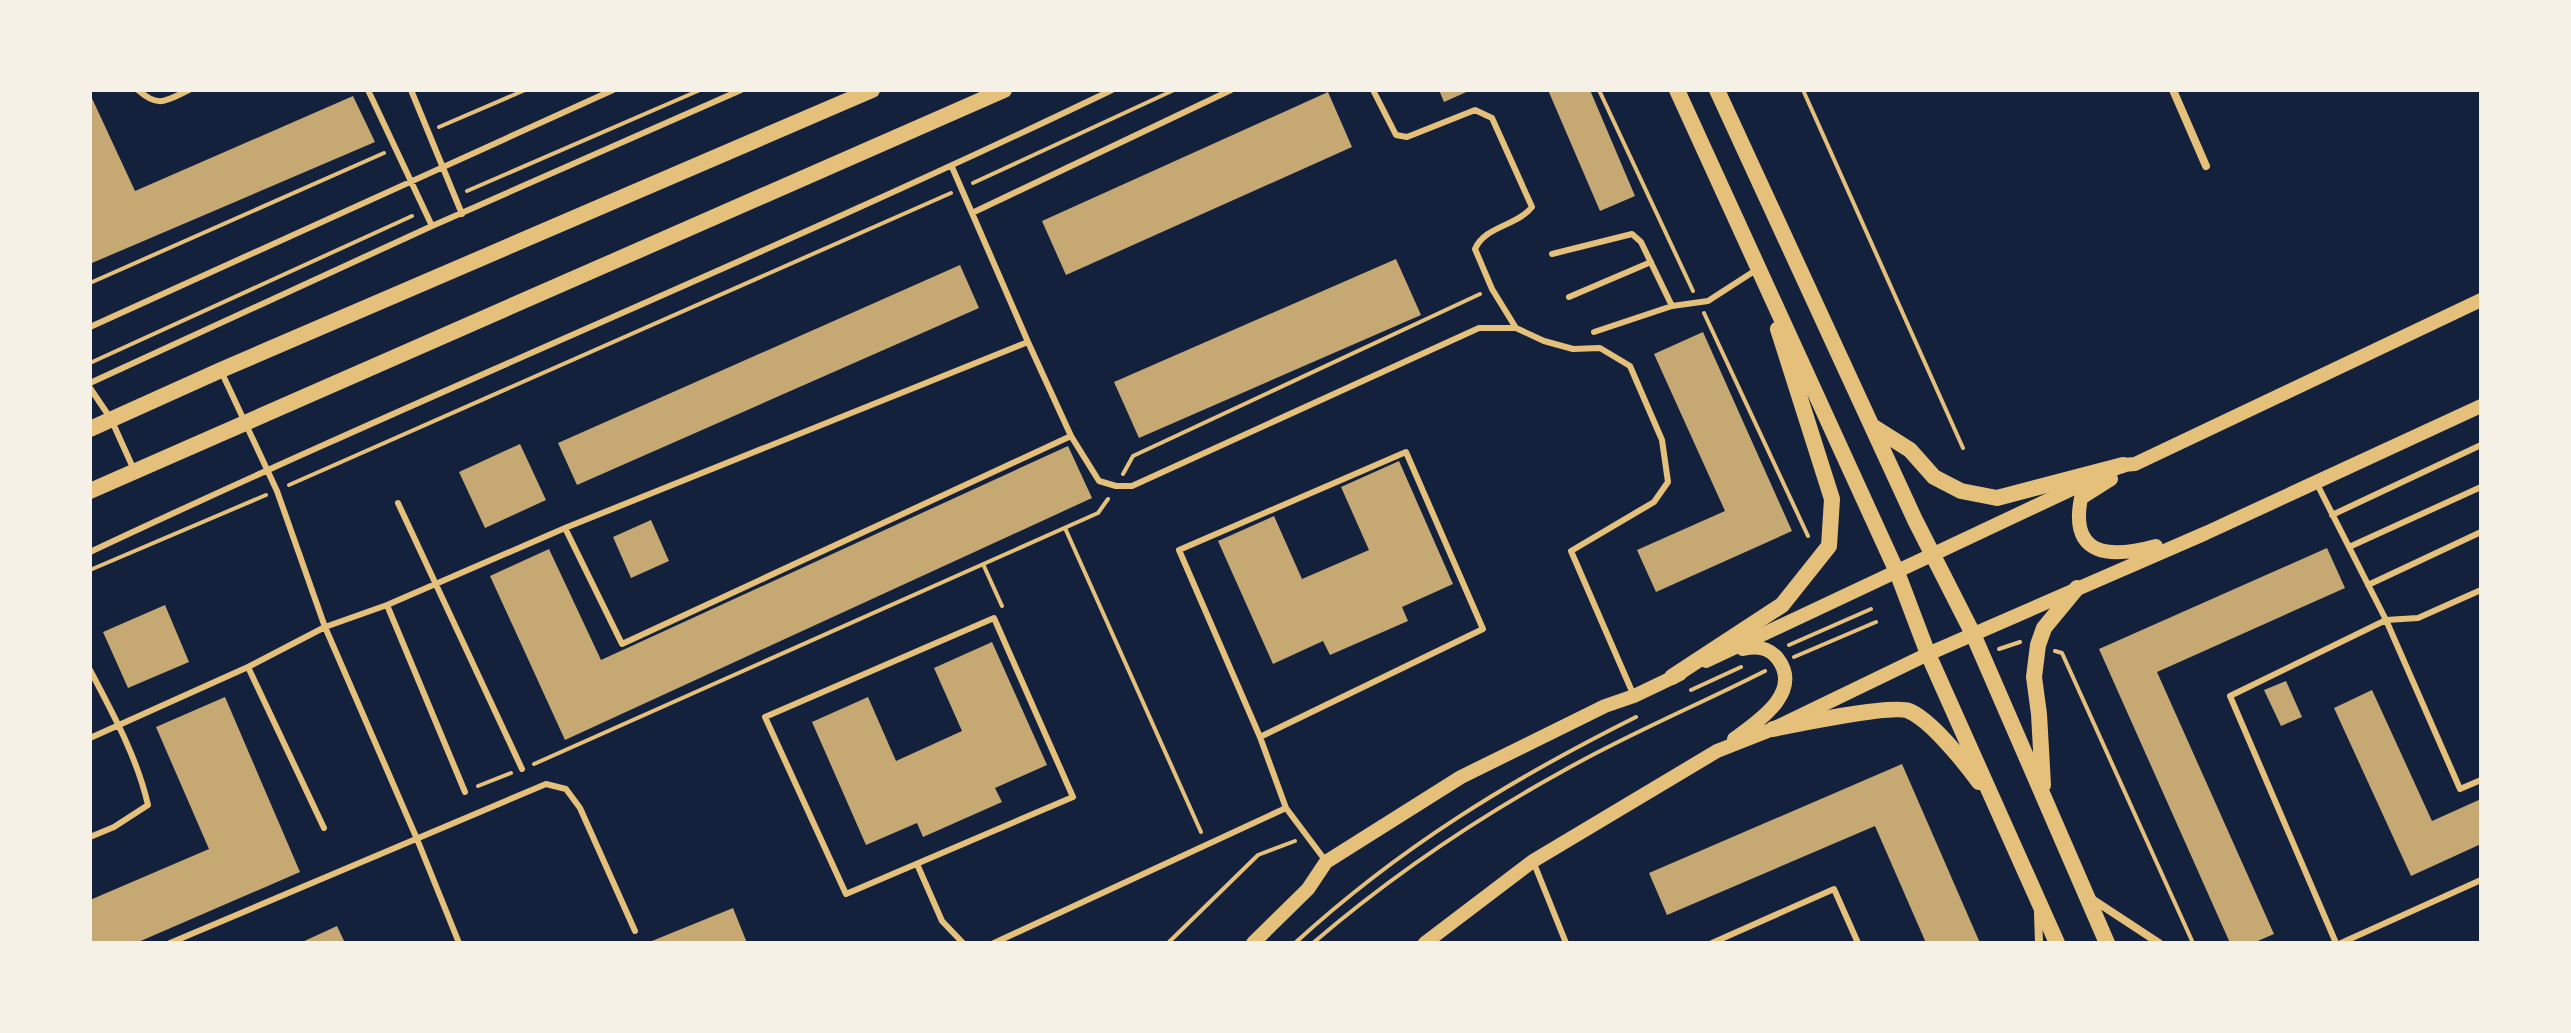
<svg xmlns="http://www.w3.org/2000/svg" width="2571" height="1033" viewBox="0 0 2571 1033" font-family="'Open Sans',sans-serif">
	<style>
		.building { fill: #c6a872 }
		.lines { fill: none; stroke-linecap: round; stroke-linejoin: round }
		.path { stroke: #e5c07b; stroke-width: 4 }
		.service { stroke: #e5c07b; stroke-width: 6 }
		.minor { stroke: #e5c07b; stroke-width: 8 }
		.tertiary { stroke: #e5c07b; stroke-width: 14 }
		.secondary { stroke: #e5c07b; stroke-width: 16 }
	</style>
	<rect width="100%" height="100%" fill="#14213d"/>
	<path class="building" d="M1439,90H1471L1444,102Z
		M1548,90H1590L1635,196L1600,211Z
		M1328,92L1352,147L1066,275L1042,221Z
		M90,94L135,191L353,96L375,142L92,263L90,259Z
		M1396,259L1421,315L1139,438L1114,382Z
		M960,265L979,308L577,485L558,443Z
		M1703,332L1792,531L1656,592L1637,550L1725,511L1654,354Z
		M520,444L546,500L485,528L459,472Z
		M1068,446L1092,498L565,740L490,576L549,549L601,660Z
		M1399,461L1453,584L1402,607L1408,621L1330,655L1323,641L1273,664L1218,541L1274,516L1302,579L1369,550L1341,487Z
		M651,520L669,561L631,578L613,537Z
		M2327,548L2345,588L2157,672L2274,934L2253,943H2230L2099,649Z
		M165,605L189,662L128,688L103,632Z
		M992,642L1047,765L995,788L1002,802L923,837L917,823L866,845L812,722L868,697L896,761L962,731L934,668Z
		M2286,681L2302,717L2281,726L2264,690Z
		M2372,690L2432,821L2481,799V844L2411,876L2334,708Z
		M225,697L300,872L136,943H90V900L209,849L156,727Z
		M1902,764L1980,943H1926L1875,826L1667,915L1649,873Z
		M733,908L747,943H647Z
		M337,926L345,943H300Z"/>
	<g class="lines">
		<path class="path" d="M1599,90L1693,291
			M1803,90L1963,448
			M439,127L525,90
			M973,183L1174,90
			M467,191L700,90
			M90,283L384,153
			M1704,313L1808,536
			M90,363L412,216
			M1123,474L1133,456L1480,294
			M289,485L951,193
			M1065,528L1201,832
			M983,564L1002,606
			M90,570L266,495
			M1789,645L1871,609
			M1999,649L2020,642
			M2055,651L2062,653L2193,943
			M1794,657L1876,622
			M1691,690L1741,667
			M534,764L1098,513L1108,499
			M478,786L511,773
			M1168,943L1258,855L1295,841
			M1295,943C1400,847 1510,780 1636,717
			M1313,943C1390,877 1474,820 1563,771C1628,734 1698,705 1765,671
			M1535,943H1540"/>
		<path class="service" d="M138,90C159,109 167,100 189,90
			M368,90L432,226
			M411,90L462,214
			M1373,90L1396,135L1407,137L1475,110L1492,118L1532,207C1517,226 1485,226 1475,249L1492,289L1516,328
			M972,213L1231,90
			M1552,254L1632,234L1641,242L1672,306
			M1569,297L1651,262
			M90,327L613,90
			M1594,332L1672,306L1708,301L1756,270
			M221,371L277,491L325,627L417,839L459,943
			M90,383L432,226L741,90
			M90,388L111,419L134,470
			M1071,436L1099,481L1116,486H1132L1479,328H1516L1544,341L1573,349L1600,348L1630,366L1662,440L1668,482L1654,502L1571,551L1634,696
			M2316,482L2386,620L2418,618L2481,590
			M398,503L522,769
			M2332,515L2481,445
			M565,528L622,644L1071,436L1028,342
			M2349,547L2481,487
			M90,552C428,393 775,252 1112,90
			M2368,585L2481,532
			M387,605L465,792
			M994,618L1073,797L846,894L765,717Z
			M248,667L324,828
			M90,670C113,714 137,757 148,805L114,827L90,837
			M1260,737L1483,629L1406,452L1179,550L1260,737L1286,808L1325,860
			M90,738L248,667L325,627L387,605L565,528L1028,342L952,167
			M1533,861L1566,943
			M917,864L942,921L963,943
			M170,943L546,784L566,789L580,808L635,931
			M994,943L1286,808
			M1712,943L1834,889L1858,943
			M2336,943L2230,696L2386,620L2460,789L2481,780
			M2341,943L2481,880"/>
		<path class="minor" d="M2173,90L2206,166
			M2089,897L2159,943
			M2038,913L2039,943"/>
		<path class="tertiary" d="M2111,479L2081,498C2069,558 2112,558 2156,546
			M1706,661L2123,465L2135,464L2481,300
			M1734,739C1757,722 1803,693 1778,659C1769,647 1757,646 1743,649
			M1253,943L1308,889L1326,862L1461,777L1605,706L1634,696L1680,674
			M1425,943L1533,861L1717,751L1773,729L1928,654L2206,533L2481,406"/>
		<path class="secondary" d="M1677,90L1897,572L1928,654L2057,943
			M1717,90L1915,520L1973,634L2107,943
			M1872,426L1910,450L1934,477L1961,491L1997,498L2123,465
			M90,429L221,370L872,90
			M90,491L1004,90
			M1672,677L1782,605L1829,546L1832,499L1778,329
			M1773,729C1796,724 1893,704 1909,711C1931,720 1965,763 1979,782
			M2043,785L2039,714L2034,677L2038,645L2044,628L2077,588"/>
	</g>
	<rect width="2571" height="1033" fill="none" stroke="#f6f1e7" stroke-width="184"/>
</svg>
